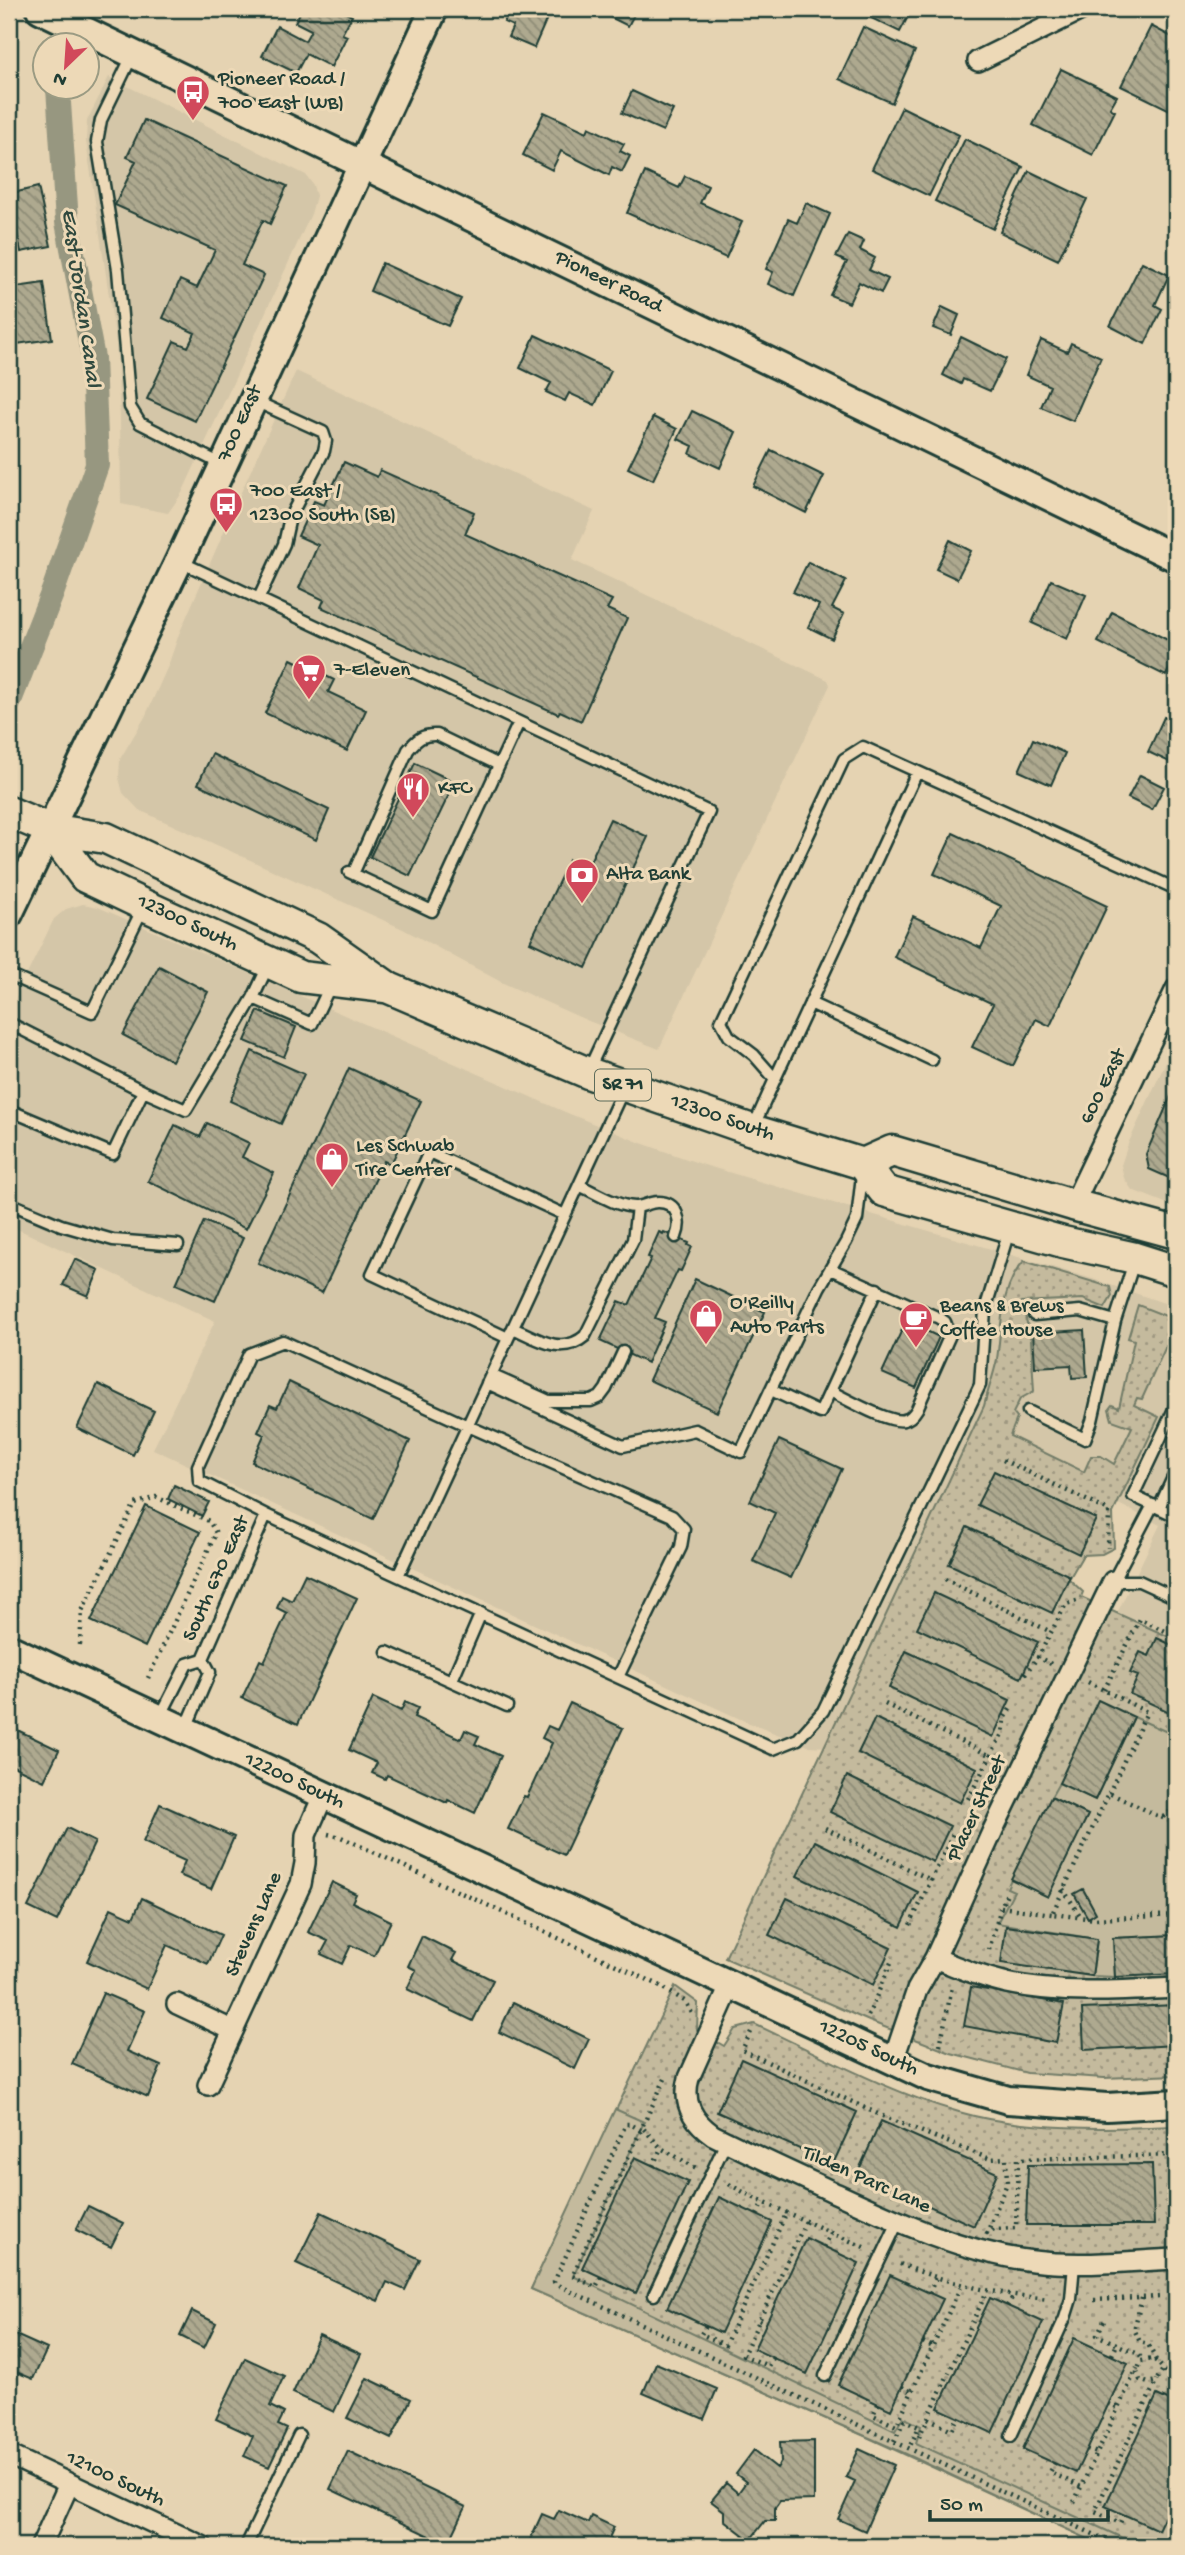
<svg xmlns="http://www.w3.org/2000/svg" width="1185" height="2555" viewBox="0 0 1185 2555" font-family="'Gochi Hand',sans-serif">
	<style>
		.built { fill: #d4c6a8 }
		.grass { fill: url(#grass-dots); stroke: #727c68; stroke-width: 2 }
		.park { fill: #c4ba9d; stroke: #727c68; stroke-width: 2 }
		.lines { fill: none; stroke-linecap: round; stroke-linejoin: round }
		.canal { stroke: #979780; stroke-width: 24 }
		.building { fill: url(#building-back-hatch); stroke: #1f3d34; stroke-width: 2 }
		.lane-casing { stroke: #1f3d34; stroke-width: 15 }
		.street-casing { stroke: #1f3d34; stroke-width: 24 }
		.secondary-casing { stroke: #1f3d34; stroke-width: 32 }
		.primary-casing { stroke: #1f3d34; stroke-width: 35 }
		.path { stroke: #1f3d34; stroke-width: 4.5; stroke-dasharray: 2 5; stroke-linecap: butt }
		.lane { stroke: #edd9b7; stroke-width: 10 }
		.street { stroke: #edd9b7; stroke-width: 19 }
		.secondary { stroke: #edd9b7; stroke-width: 26 }
		.primary { stroke: #edd9b7; stroke-width: 30 }
		.labels { text-anchor: middle; dominant-baseline: central; stroke-width: 6; stroke-linejoin: round; paint-order: stroke }
		.shield { fill: #edd9b7; stroke: #5d6c5b; stroke-width: 2 }
		.shield-label { font-size: 19px; font-weight: bold; fill: #1f3d34 }
		.poi-label { font-size: 21px; fill: #1f3d34; stroke: #edd9b7; text-anchor: start }
		.street-label { font-size: 21px; fill: #1f3d34; stroke: #edd9b7 }
		.water-label { font-size: 23px; font-style: italic; fill: #314a3f; stroke: #edd9b7 }
	</style>
	<defs>
		<pattern id="grass-dots" width="8" height="8" patternUnits="userSpaceOnUse" patternTransform="scale(1.75)"><rect width="8" height="8" fill="#c4ba9d"/><path d="M2 2h.1M6 6h.1" fill="none" stroke="#9f9881" stroke-width="1.8" stroke-linecap="round"/></pattern>
		<pattern id="building-back-hatch" width="6" height="6" patternUnits="userSpaceOnUse" patternTransform="scale(1.75)"><rect width="6" height="6" fill="#aea98f"/><path d="M-1 5l2 2M0 0l6 6M5-1l2 2" fill="none" stroke="#8d8b76"/></pattern>
	</defs>
	<rect width="100%" height="100%" fill="#e5d3b2"/>
	<filter id="ink" filterUnits="userSpaceOnUse"><feTurbulence type="fractalNoise" baseFrequency=".0143" numOctaves="2"/><feDisplacementMap in="SourceGraphic" scale="14" xChannelSelector="R" yChannelSelector="G"/><feConvolveMatrix kernelMatrix="1 2 1 2 8 2 1 2 1" color-interpolation-filters="sRGB"/></filter>
	<g filter="url(#ink)">
		<path class="built" d="M109,77L306,175L313,185L316,196L311,214L182,493L168,513L121,504L120,417L116,342L86,141L87,121Z
			M296,371L594,511L572,560L828,680L830,685L659,1049L586,1020L503,983L403,929L139,810L123,793L119,778L120,759L145,717L168,666L179,634L242,490Z
			M83,904L98,907L565,1112L641,1143L704,1165L1093,1279L1176,1307V1731L1083,1683L1160,1525L979,1433L830,1747L808,1746L751,1724L153,1449L215,1321L9,1225V1011L54,919L66,909Z
			M1176,1040V1207L1132,1190L1124,1178L1121,1165L1128,1144Z"/>
		<path class="grass" d="M1024,1261L1110,1287L1112,1296L1105,1308L1083,1299L1022,1302L1031,1340L1034,1391L1020,1399L1013,1413L1017,1418L1010,1436L1084,1472L1091,1456H1101L1114,1464L1132,1427L1112,1420L1109,1409L1112,1405L1119,1408L1134,1340L1128,1338L1138,1305L1176,1320V1350L1166,1346L1142,1399L1137,1398L1134,1405L1159,1417L1113,1513L1114,1548L1102,1554L1083,1555L1069,1579L1083,1592L1081,1597L1176,1640V2075L1104,2078L1027,2073L951,2053L869,2021L725,1958L984,1406C988,1390 994,1374 997,1359C1002,1325 1000,1287 1024,1261Z
			M675,1986L698,2003L697,2030L724,2046L735,2029L754,2024C821,2055 888,2092 959,2112C1023,2131 1110,2129 1176,2126V2546H1103L867,2437L531,2289Z"/>
		<path class="park" d="M1134,1717L1176,1736V1935L1113,1938L1115,1977L1092,1976L1097,1939L997,1923L1014,1891L1007,1888L1011,1879L1047,1896L1088,1815L1051,1797L1059,1783L1095,1800Z
			M615,2109L644,2122L573,2276L895,2431L903,2417L921,2426L916,2443L1140,2546H1103L904,2453L531,2289Z"/>
		<g class="lines">
			<path class="canal" d="M9,703L53,591L97,465L93,358L67,222L58,88"/>
		</g>
		<path class="building" d="M302,9H337L352,16L342,34L347,36L331,67L306,54L296,73L262,56L277,26L305,41L311,30L295,22Z
			M510,9H551L534,48L508,37L513,26L504,22Z
			M607,9H637L628,26L604,14Z
			M866,9H912L900,32L863,14Z
			M1151,26L1176,39V113L1121,86Z
			M863,27L915,51L892,103L839,79Z
			M1061,69L1117,96L1110,108L1115,111L1093,155L1033,125Z
			M632,91L673,110L663,131L622,113Z
			M902,107L959,135L929,196L872,169Z
			M544,112L587,132L589,127L624,144L620,151L630,156L622,172L612,167L609,175L561,151L552,170L523,155Z
			M144,120L287,186L270,224L263,220L242,265L264,275L195,421L147,399L174,341L188,347L195,333L163,318L180,280L197,288L215,250L115,205L136,161L127,157Z
			M965,139L1023,167L993,229L935,201Z
			M1029,171L1087,199L1058,260L1000,232Z
			M645,172L679,188L685,176L708,186L700,203L742,222L726,258L627,213Z
			M38,187L51,246L21,252L9,194Z
			M806,203L830,214L794,296L768,284L773,272L766,269L788,219L797,223Z
			M848,234L864,241L860,250L875,258L869,270L888,279L881,293L859,282L849,303L830,295L847,262L836,257Z
			M1142,262L1169,275L1155,305L1162,309L1145,344L1110,326Z
			M382,263L461,299L448,326L370,291Z
			M44,283L52,339L9,345V288Z
			M942,307L959,315L951,335L933,328Z
			M535,335L611,371L595,405L569,393L565,401L546,392L551,383L520,368Z
			M961,337L1006,359L990,391L963,379L961,384L943,375Z
			M1041,340L1067,352L1071,343L1101,357L1073,421L1041,407L1050,386L1026,375Z
			M692,411L736,432L720,468L690,454L693,446L678,439Z
			M653,417L677,429L653,480L628,468Z
			M771,450L824,476L806,513L753,486Z
			M344,462L377,477L380,470L474,512L465,534L612,600L607,609L627,618L581,721L560,711L558,714L321,607L324,600L299,588L318,545L298,536L314,501L324,505Z
			M950,540L971,551L957,579L936,569Z
			M808,562L846,581L832,608L844,614L832,639L808,627L819,605L793,592Z
			M1051,580L1086,595L1067,639L1032,623Z
			M1112,612L1176,644V654L1166,676L1098,642Z
			M291,659L334,680L328,692L366,710L347,751L265,713Z
			M1164,717L1176,723V765L1148,752Z
			M1033,739L1065,753L1051,785L1019,771Z
			M212,754L329,810L316,840L198,784Z
			M415,763L455,782L410,876L370,857Z
			M1140,775L1164,787L1152,810L1128,798Z
			M610,819L648,837L586,968L530,942L569,860L587,868Z
			M953,833L1107,906L1050,1026L1036,1019L1013,1066L972,1047L993,1004L894,957L913,916L981,948L1001,906L934,874Z
			M159,966L208,992L172,1061L123,1035Z
			M258,1011L296,1027L284,1057L245,1041Z
			M252,1051L304,1074L281,1124L230,1101Z
			M349,1068L421,1101L391,1164L384,1161L322,1293L258,1263Z
			M1176,1084V1181L1149,1169L1146,1154Z
			M207,1123L249,1143L242,1157L274,1173L246,1229L148,1181L175,1125L200,1137Z
			M204,1221L243,1238L215,1301L176,1284Z
			M659,1232L663,1234L664,1232L689,1243L688,1245L692,1247L681,1271L678,1270L655,1318L665,1322L647,1363L600,1341L619,1301L629,1305L651,1258L648,1257Z
			M75,1259L99,1270L88,1296L63,1285Z
			M695,1279L765,1312L717,1412L649,1380Z
			M906,1321L939,1337L916,1388L882,1373Z
			M1084,1330L1087,1377L1072,1378L1071,1365L1035,1367L1033,1333Z
			M289,1382L410,1441L373,1519L252,1462L264,1435L258,1432L270,1405L277,1408Z
			M98,1384L154,1411L133,1455L77,1428Z
			M779,1440L842,1469L791,1578L753,1561L775,1513L750,1501Z
			M994,1471L1096,1519L1079,1554L977,1505Z
			M174,1485L209,1502L202,1516L168,1499Z
			M146,1506L200,1532L145,1647L91,1621Z
			M967,1527L1070,1576L1052,1613L949,1564Z
			M305,1574L357,1598L298,1724L242,1698L260,1660L264,1662L287,1613L277,1608L282,1596L292,1601Z
			M934,1593L1038,1642L1021,1678L917,1628Z
			M1157,1638L1176,1647V1715L1130,1694L1138,1676L1130,1673L1140,1652L1149,1656Z
			M906,1651L1010,1700L993,1737L889,1688Z
			M373,1698L401,1711L405,1702L418,1708L414,1717L461,1739L465,1730L479,1736L475,1744L501,1756L475,1813L448,1800L447,1803L387,1775L385,1779L372,1773L377,1763L349,1750Z
			M1098,1700L1134,1717L1095,1800L1059,1783Z
			M570,1703L623,1728L564,1855L508,1829L524,1796L527,1797L552,1743L542,1738L548,1726L557,1730Z
			M875,1718L977,1768L960,1803L858,1753Z
			M9,1726L59,1750L44,1781L9,1764Z
			M847,1776L950,1826L933,1862L830,1812Z
			M1051,1797L1088,1815L1048,1897L1011,1879Z
			M160,1804L234,1837L211,1889L179,1875L185,1861L143,1842Z
			M67,1828L95,1842L57,1921L28,1907Z
			M815,1841L918,1892L901,1927L797,1876Z
			M332,1882L356,1894L352,1902L391,1921L374,1956L351,1945L342,1964L321,1954L328,1941L308,1932Z
			M1083,1889L1096,1913L1088,1918L1074,1894Z
			M142,1898L221,1935L208,1964L167,1945L147,1989L87,1961L111,1908L133,1918Z
			M787,1898L891,1948L873,1985L769,1935Z
			M1006,1926L1097,1939L1092,1976L1001,1963Z
			M1176,1935V1974L1115,1977L1113,1938Z
			M422,1936L456,1953L452,1960L493,1980L473,2021L407,1989L416,1970L408,1966Z
			M971,1987L1064,2004L1056,2043L964,2026Z
			M103,1993L145,2011L127,2051L161,2066L148,2097L72,2064Z
			M513,2002L589,2039L575,2069L499,2032Z
			M1176,2005V2045L1084,2050L1082,2009Z
			M741,2059L857,2112L833,2164L717,2112Z
			M881,2121L997,2173L974,2226L857,2174Z
			M635,2157L688,2182L636,2293L582,2268Z
			M1152,2164L1154,2225H1026L1028,2165Z
			M719,2197L772,2222L721,2333L667,2308Z
			M88,2206L123,2223L111,2247L76,2230Z
			M321,2212L420,2259L405,2290L387,2282L378,2301L296,2263Z
			M806,2238L859,2263L807,2374L754,2349Z
			M890,2275L943,2299L891,2410L838,2385Z
			M990,2298L1043,2322L992,2433L938,2408Z
			M192,2311L216,2323L204,2348L180,2336Z
			M9,2332L47,2349L33,2379L9,2369Z
			M319,2335L361,2354L334,2412L293,2393Z
			M1074,2338L1128,2363L1076,2473L1023,2449Z
			M245,2358L284,2376L270,2406L284,2413L278,2425L287,2429L269,2467L244,2456L253,2436L216,2419Z
			M656,2363L717,2389L704,2419L643,2393Z
			M367,2378L411,2399L391,2439L347,2418Z
			M1157,2395L1176,2404V2492L1158,2530L1105,2506Z
			M814,2441V2500L780,2501L775,2508V2521H765L750,2540L724,2520V2511L711,2501L726,2483L738,2493L746,2482L736,2474L754,2450L777,2468L781,2462L780,2442Z
			M859,2449L894,2465L865,2531L838,2519L855,2481L846,2477Z
			M348,2451L466,2507L448,2545L330,2489Z
			M559,2510L588,2523L591,2516L614,2527L609,2538L624,2545L623,2546H527L542,2514L554,2519Z"/>
		<g class="lines">
			<g class="lane-casing">
				<path id="lane" d="M133,54L101,120L97,142L118,270L130,407L140,423L223,465
					M255,401L323,432L326,441L324,451L290,517L284,544L259,598
					M179,561L709,812L589,1069
					M349,872L432,911L519,722
					M353,874L408,750C417,739 423,734 437,735L499,765
					M9,975L92,1012L143,908
					M253,998L312,1024L331,984
					M810,1003L932,1060
					M9,1023L143,1091L113,1154L9,1110
					M775,1079L917,772
					M143,1091L186,1110L253,998L268,966
					M753,1128L775,1079L754,1055L729,1036L721,1021L844,759L863,747L1176,889
					M579,1185C596,1193 616,1206 635,1207C643,1207 650,1202 657,1202C678,1201 682,1222 676,1237
					M9,1203L61,1225L113,1240L178,1245
					M1034,1315L1080,1311L1115,1321
					M513,1328C537,1339 562,1356 585,1336L633,1240L637,1207
					M508,1338L372,1274L429,1152L565,1215
					M491,1375L549,1401H591L600,1397L606,1389L623,1352
					M487,1383L623,1446L695,1430L741,1452L819,1288L846,1242L857,1219L862,1175
					M771,1390L820,1413L877,1289
					M830,1391C845,1398 889,1424 904,1420C910,1419 914,1414 917,1409L950,1335L945,1322L939,1318L831,1269
					M1176,1405L1133,1496L1176,1516
					M1028,1411L1085,1439L1092,1421L1115,1321L1134,1262
					M1153,1505L1113,1581H1139L1176,1598
					M1159,1508L1176,1471
					M398,1576L773,1749L798,1739L823,1711L980,1385L985,1310L1009,1231
					M387,1652L507,1706
					M203,1659L266,1515
					M618,1677L681,1547L684,1529L672,1516L468,1426L283,1341L249,1354L198,1466L199,1481L266,1515L398,1576L623,1090
					M452,1680L481,1613
					M160,1717L187,1664L203,1659
					M186,1728L210,1672L203,1659
					M654,2295L726,2142
					M825,2376L898,2222
					M1011,2436L1065,2318L1071,2299L1074,2264
					M246,2546L299,2435"/>
			</g>
			<g class="street-casing">
				<path id="street" d="M978,61L1083,9
					M1073,1205L1176,989
					M935,1958C958,1968 982,1977 1007,1983C1063,1995 1120,1991 1176,1988
					M731,1984L689,2078C682,2103 693,2121 713,2135C753,2155 793,2173 833,2192C898,2222 962,2252 1033,2261C1081,2267 1129,2261 1176,2259
					M177,2004L232,2030
					M893,2061L917,1990L935,1958L993,1830L1113,1581
					M208,2085L301,1884L305,1863L306,1835L323,1796
					M9,2455L202,2546
					M41,2546L69,2484"/>
			</g>
			<g class="secondary-casing">
				<path id="secondary" d="M40,9L1176,558
					M9,914L179,561L434,9
					M9,1648L928,2077L1008,2100L1107,2107L1176,2103"/>
			</g>
			<g class="primary-casing">
				<path id="primary" d="M9,812L49,829L106,838L318,938L389,988L588,1073L752,1130L863,1164L884,1191L1063,1242L1135,1258L1176,1271
					M49,829L85,877L144,905L301,977L385,987
					M863,1164L892,1151L1073,1205L1176,1233"/>
			</g>
			<path class="path" d="M1003,1460L1109,1511L1108,1548
				M945,1579L1051,1632
				M80,1645L82,1611L135,1504L156,1497L209,1521L216,1533L148,1678
				M1051,1664L1038,1657L1066,1604L1080,1600
				M1025,1674L1038,1657
				M1088,1682L1147,1712L1109,1793
				M1104,1690L1140,1619L1176,1636
				M885,1704L991,1756
				M968,1799L1003,1732L1005,1717L1010,1709
				M1163,1817L1176,1807
				M1176,1824L1109,1793L1052,1914L1095,1919L1176,1915
				M825,1828L931,1880
				M328,1834L341,1837L659,1985L686,2002L693,2015
				M1063,1889L1081,1917
				M1001,1907L1052,1914
				M910,1925L953,1834
				M989,1950L1001,1907L1008,1891
				M868,2016L893,1958
				M751,2032L742,2050L880,2115L990,2159L1006,2158L1007,2183L987,2233L994,2229L1016,2228L1018,2159L1176,2155
				M940,2046L952,1987
				M665,2079L642,2127L661,2148L696,2168
				M641,2130L630,2124H626L554,2282L555,2284L1119,2546
				M653,2166L661,2148
				M729,2184L754,2198L866,2248
				M757,2215L763,2202
				M824,2247L831,2233
				M900,2264C949,2284 996,2294 1049,2299
				M601,2277L596,2287L572,2276L642,2128
				M929,2293L936,2278
				M1142,2298L1135,2326V2331L1140,2342L1148,2344L1156,2360
				M1094,2300L1160,2297
				M1007,2306L1014,2295
				M759,2320L766,2324
				M1104,2321L1097,2335L1138,2354L1143,2360
				M706,2326L701,2334L725,2345L787,2212
				M923,2342L933,2347
				M1112,2355L1117,2344
				M773,2358L768,2366L743,2355L806,2221
				M1162,2371L1156,2381L1148,2383L1140,2380L1137,2372L1141,2361L1153,2359C1161,2364 1166,2375 1176,2382
				M902,2387L912,2392
				M878,2404L873,2415L896,2426L961,2286
				M1109,2404L1118,2408
				M1176,2404V2403
				M928,2418L952,2430L958,2417
				M919,2437L987,2291
				M894,2441L904,2421L919,2427L909,2448
				M1087,2449L1097,2453
				M1055,2463L1050,2472L1081,2487
				M1074,2502L1137,2368
				M1124,2514L1120,2523L1095,2511L1157,2380"/>
			<use href="#lane" class="lane"/>
			<use href="#street" class="street"/>
			<use href="#secondary" class="secondary"/>
			<use href="#primary" class="primary"/>
		</g>
	</g>
	<defs>
		<g id="bus-pin" transform="scale(1.75)"><path d="M0 17L-7.5 6A9.5 9.5 0 1 1 7.5 6Z" fill="#d1495b" stroke="#edd9b7"/><path d="M-5-6H5V4H4V6H2V4H-2V6H-4V4H-5ZM-3.5-4V0h7V-4ZM-3.5 1.2v1.5H-2V1.2ZM2 1.2v1.5H3.5V1.2Z" fill="#fff"/></g>
		<g id="supermarket-pin" transform="scale(1.75)"><path d="M0 17L-7.5 6A9.5 9.5 0 1 1 7.5 6Z" fill="#d1495b" stroke="#edd9b7"/><path d="M-6-5.5h2.5l.6 2H6L4.5 2H-2.5L-4.4-4H-6ZM-1.5 3.2a1.3 1.3 0 1 0 .1 0ZM3 3.2a1.3 1.3 0 1 0 .1 0Z" fill="#fff"/></g>
		<g id="restaurant-pin" transform="scale(1.75)"><path d="M0 17L-7.5 6A9.5 9.5 0 1 1 7.5 6Z" fill="#d1495b" stroke="#edd9b7"/><path d="M-5-6h1v4h1v-4h1v4h1v-4h1v5L-1.5 .5V6h-2V.5L-5-1ZM5-6V6H3V1.5H1.5Q1.5-4 5-6Z" fill="#fff"/></g>
		<g id="bank-pin" transform="scale(1.75)"><path d="M0 17L-7.5 6A9.5 9.5 0 1 1 7.5 6Z" fill="#d1495b" stroke="#edd9b7"/><path d="M-6-4H6V4H-6ZM0-2.3a2.3 2.3 0 1 0 0 4.6a2.3 2.3 0 1 0 0-4.6Z" fill="#fff"/></g>
		<g id="shop-pin" transform="scale(1.75)"><path d="M0 17L-7.5 6A9.5 9.5 0 1 1 7.5 6Z" fill="#d1495b" stroke="#edd9b7"/><path d="M-5-2.5h2.3a2.7 3.5 0 0 1 5.4 0H5L5.5 6h-11ZM-1.5-2.5h3a1.5 2.3 0 0 0-3 0Z" fill="#fff"/></g>
		<g id="cafe-pin" transform="scale(1.75)"><path d="M0 17L-7.5 6A9.5 9.5 0 1 1 7.5 6Z" fill="#d1495b" stroke="#edd9b7"/><path d="M-5.5-4.5H6V0H3Q3 3.5 0 3.5H-2.5Q-5.5 3.5-5.5 0ZM3-3.2v2h1.7v-2ZM-6 4.5H4V6H-6Z" fill="#fff"/></g>
	</defs>
	<g fill-rule="evenodd">
		<use href="#bus-pin" x="193" y="92"/>
		<use href="#bus-pin" x="226" y="504"/>
		<use href="#supermarket-pin" x="309" y="671"/>
		<use href="#restaurant-pin" x="413" y="789"/>
		<use href="#bank-pin" x="582" y="875"/>
		<use href="#shop-pin" x="332" y="1159"/>
		<use href="#shop-pin" x="706" y="1316"/>
		<use href="#cafe-pin" x="916" y="1319"/>
	</g>
	<g class="labels">
		<rect class="shield" x="595" y="1069.5" width="56" height="31" rx="5"/>
		<g class="shield-label">
			<text x="623" y="1085">SR 71</text>
		</g>
		<g class="poi-label">
			<text x="218" y="80">Pioneer Road /<tspan x="218" dy="24">700 East (WB)</tspan></text>
			<text x="250" y="492">700 East /<tspan x="250" dy="24">12300 South (SB)</tspan></text>
			<text x="334" y="671">7-Eleven</text>
			<text x="438" y="789">KFC</text>
			<text x="606" y="875">Alta Bank</text>
			<text x="356" y="1147">Les Schwab<tspan x="356" dy="24">Tire Center</tspan></text>
			<text x="730" y="1304">O'Reilly<tspan x="730" dy="24">Auto Parts</tspan></text>
			<text x="940" y="1307">Beans &amp; Brews<tspan x="940" dy="24">Coffee House</tspan></text>
		</g>
		<g class="street-label">
			<text transform="translate(608 283) rotate(26)">Pioneer Road</text>
			<text transform="translate(241 424) rotate(-66)">700 East</text>
			<text transform="translate(187 924) rotate(25)">12300 South</text>
			<text transform="translate(1104 1087) rotate(-64)">600 East</text>
			<text transform="translate(722 1119) rotate(19)">12300 South</text>
			<text transform="translate(217 1579) rotate(-66)">South 670 East</text>
			<text transform="translate(294 1782) rotate(25)">12200 South</text>
			<text transform="translate(978 1809) rotate(-65)">Placer Street</text>
			<text transform="translate(255 1925) rotate(-66)">Stevens Lane</text>
			<text transform="translate(868 2049) rotate(25)">12205 South</text>
			<text transform="translate(866 2181) rotate(24)">Tilden Parc Lane</text>
			<text transform="translate(115 2480) rotate(25)">12100 South</text>
		</g>
		<g class="water-label">
			<text transform="translate(80 298) rotate(82)">East Jordan Canal</text>
		</g>
	</g>
	<rect width="1185" height="2555" fill="none" stroke="#edd9b7" stroke-width="35"/>
	<rect x="18" y="18" width="1150" height="2520" fill="none" stroke="#1f3d34" stroke-width="2.5" filter="url(#ink)"/>
	<g transform="translate(66 66) rotate(205)"><circle r="33" fill="#edd9b7" stroke="#9b9b83" stroke-width="2"/>
	<path d="M0-5L12 26L0 18L-12 26Z" fill="#d1495b"/>
	<text y="-10" font-size="19" font-weight="bold" text-anchor="middle" fill="#1f3d34">N</text>
	</g>
	<path d="M930 2510v10h178v-10" fill="none" stroke="#1f3d34" stroke-width="3.5"/>
	<text x="940" y="2510" font-size="21" fill="#1f3d34" stroke="#edd9b7" stroke-width="5" paint-order="stroke">50 m</text>
</svg>
